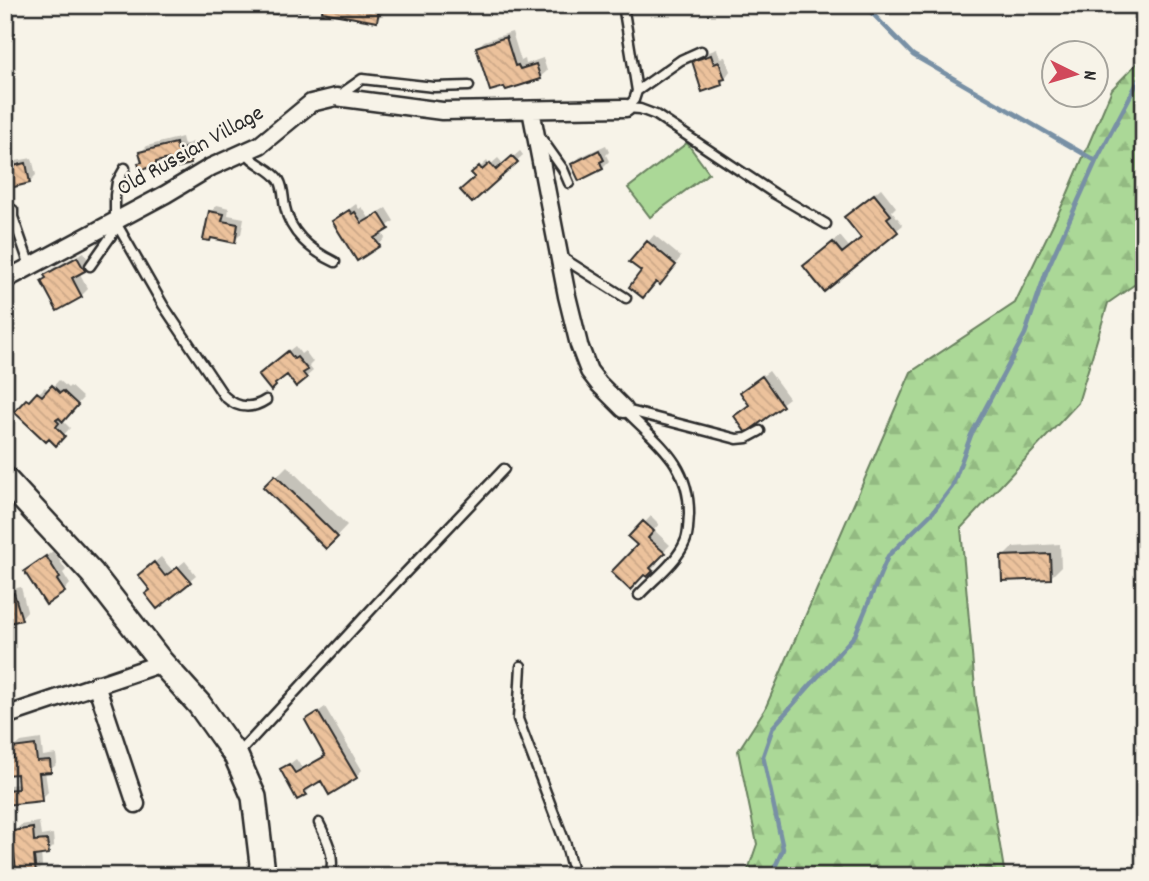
<svg xmlns="http://www.w3.org/2000/svg" width="1149" height="881" viewBox="0 0 1149 881" font-family="Dekko,sans-serif">
	<style>
		.forest { fill: url(#forest-firs); stroke: #6b8261; stroke-width: 2 }
		.cemetery { fill: url(#cemetery-stones); stroke: #6b8261; stroke-width: 2 }
		.pitch { fill: #abd897; stroke: #6b8261; stroke-width: 2 }
		.shadow { fill: #0003 }
		.lines { fill: none; stroke-linecap: round; stroke-linejoin: round }
		.stream { stroke: #7890a5; stroke-width: 4.5 }
		.building { fill: url(#building-back-hatch); stroke: #2b2b2b; stroke-width: 2 }
		.lane-casing { stroke: #2b2b2b; stroke-width: 13 }
		.street-casing { stroke: #2b2b2b; stroke-width: 21 }
		.secondary-casing { stroke: #2b2b2b; stroke-width: 28 }
		.lane { stroke: #f7f3e8; stroke-width: 8 }
		.street { stroke: #f7f3e8; stroke-width: 16 }
		.secondary { stroke: #f7f3e8; stroke-width: 23 }
		.labels { text-anchor: middle; dominant-baseline: central; stroke-width: 5; stroke-linejoin: round; paint-order: stroke }
		.street-label { font-size: 23px; fill: #2b2b2b; stroke: #f7f3e8 }
	</style>
	<defs>
		<pattern id="forest-firs" width="22" height="20" patternUnits="userSpaceOnUse" patternTransform="scale(1.75)"><rect width="22" height="20" fill="#abd897"/><path d="M5 1l3.5 6h-7zM16 11l3.5 6h-7z" fill="#93ba82"/></pattern>
		<pattern id="cemetery-stones" width="16" height="16" patternUnits="userSpaceOnUse" patternTransform="scale(1.75)"><rect width="16" height="16" fill="#abd897"/><path d="M2 7V4a2 2 0 0 1 4 0v3zM10 15v-3a2 2 0 0 1 4 0v3z" fill="#93ba82"/></pattern>
		<pattern id="building-back-hatch" width="6" height="6" patternUnits="userSpaceOnUse" patternTransform="scale(1.75)"><rect width="6" height="6" fill="#ecc29c"/><path d="M-1 5l2 2M0 0l6 6M5-1l2 2" fill="none" stroke="#cba787"/></pattern>
	</defs>
	<rect width="100%" height="100%" fill="#f7f3e8"/>
	<filter id="ink" filterUnits="userSpaceOnUse"><feTurbulence type="fractalNoise" baseFrequency=".0143" numOctaves="2"/><feDisplacementMap in="SourceGraphic" scale="14" xChannelSelector="R" yChannelSelector="G"/><feConvolveMatrix kernelMatrix="1 2 1 2 8 2 1 2 1" color-interpolation-filters="sRGB"/></filter>
	<g filter="url(#ink)">
		<path class="forest" d="M1144,56V278L1108,303L1078,403L961,528L976,700L1005,876H746L757,844L738,751L765,709L911,372L1015,303L1067,195L1112,89Z"/>
		<path class="cemetery" d="M137,869L251,872L250,876H137Z"/>
		<path class="pitch" d="M687,143L709,173L650,217L628,188Z"/>
		<path class="shadow" d="M325,5H385L383,13L377,20Z
			M512,32L521,61L525,59L526,64L543,58L547,71L540,77L507,88L478,47L484,41Z
			M717,49L720,58L725,57L730,71L721,84L694,62L701,55Z
			M182,137L184,145L193,142L196,156L190,163L170,157L161,159L156,164L140,163L143,160L141,152L147,146Z
			M606,145L609,152L606,155L609,161L602,168L580,178L573,164L580,157Z
			M520,151L523,155L472,201L477,177L474,173L487,161L490,165L498,158L504,165Z
			M32,158L36,175L29,182L5,189V163Z
			M881,188L896,207L892,211L903,225L824,289L812,259L840,236L850,248L862,238L853,211Z
			M356,204L359,209L362,207L369,218L386,208L394,221L381,231L385,238L379,245L334,221Z
			M217,205L229,208L228,215L244,218L241,234L234,241L211,212Z
			M654,235L681,257L666,276L656,280L643,271L648,242Z
			M84,252L90,264L79,272L88,289L81,296L57,308L47,275L53,268Z
			M295,346L301,354L305,351L313,362L309,366L313,371L306,377L287,372L275,385L267,368Z
			M769,371L789,398L746,431L751,404L742,392Z
			M59,380L68,388L70,386L83,398L62,420L70,428L56,443L17,412L34,394L36,396L45,387L49,391Z
			M287,466L347,525L326,547L266,487Z
			M651,516L659,524L654,530L670,545L655,561L658,563L647,575L640,545L631,537Z
			M1060,544L1061,567L1051,577L1003,557L1013,547Z
			M53,551L66,570L63,573L70,584L64,591L26,571Z
			M161,557L173,571L185,561L196,575L189,581L151,590L147,569Z
			M21,587L27,611L21,618L5,622V591Z
			M325,707L362,770L356,777L322,779L311,785L312,787L306,793L282,770L296,759L302,768L326,754L307,720Z
			M41,739L43,756L56,754L57,764L50,770L45,771L48,792L41,799L5,803V789L9,785L20,784L18,772L5,773V754L15,753L14,748L21,742Z
			M39,822L41,836L53,834L54,846L48,852L41,853L42,866L36,872L6,839L21,825Z
			M176,867H211V874L168,876Z"/>
		<g class="lines">
			<path class="stream" d="M864,5L913,55L1096,161
				M771,876L783,849L763,756L773,727L855,635L888,556L933,512L952,487L971,435L1025,334L1046,272L1096,161L1144,70"/>
		</g>
		<path class="building" d="M269,5H301L299,11L278,5L276,14L267,12Z
			M323,5H380L377,22L322,12Z
			M506,37L515,66L518,65L520,69L536,64L541,79L506,90L504,87L490,91L476,47Z
			M711,55L714,64L719,62L725,79L721,80L722,85L702,92L692,61Z
			M176,143L177,150L187,148L191,164L171,169L169,159L156,162V166L140,170L138,163L142,162L139,152Z
			M599,150L604,160L600,162L603,169L579,181L571,164Z
			M512,156L518,162L472,203L460,190L475,177L471,173L479,166L482,170L490,163L496,170Z
			M26,163L30,183L10,188L11,191L5,192V168Z
			M874,194L891,215L887,218L898,232L824,292L803,266L833,242L842,253L861,238L844,217Z
			M349,210L352,214L355,212L362,223L379,213L389,229L374,238L380,246L357,261L332,221Z
			M209,211L224,214L222,221L238,224L235,243L211,238L210,241L203,240Z
			M647,241L676,265L660,285L656,282L643,298L629,287L641,271L629,262Z
			M77,257L85,271L72,278L82,297L57,311L41,281L46,278L44,275Z
			M288,351L294,359L297,357L308,370L303,373L307,378L296,387L287,375L275,384L276,386L271,391L258,375Z
			M762,376L783,406L746,433L734,416L749,405L740,392Z
			M52,385L60,393L63,391L78,405L63,422L59,418L56,420L59,423L56,427L65,436L56,446L49,439L46,442L14,412L26,399L29,401L37,392L42,396Z
			M275,475L338,537L326,549L263,487Z
			M643,521L654,531L648,538L665,553L650,568L653,571L647,577L644,575L630,590L611,572L637,545L628,537Z
			M1050,554L1051,579L1002,581L1001,556Z
			M46,556L60,578L57,580L65,592L46,605L24,571Z
			M154,562L165,576L178,567L191,582L157,609L145,594L150,590L138,575Z
			M14,593L22,620L5,624V595Z
			M318,712L357,778L329,795L321,781L304,791L307,795L297,800L280,769L289,764L295,773L325,756L305,720Z
			M35,745L37,761L50,760L51,772L39,773L42,801L5,805V790L18,789L17,774L5,775V759L13,758L12,748Z
			M33,828L34,841L47,840L49,854L34,856L36,874L17,876L13,848L6,849L5,838L13,837L12,831Z"/>
		<g class="lines">
			<g class="lane-casing">
				<path id="lane" d="M623,5L637,91L634,100L626,108
					M637,91L681,60L701,51
					M341,98L345,91L362,79L434,87L469,86
					M626,108L640,109L656,115L775,194L826,224
					M541,138L563,169L569,183
					M246,152C254,165 270,167 279,180C284,188 283,198 285,207C290,233 312,251 335,262
					M125,168L117,182L115,195V221L163,305L224,396C237,408 251,410 266,400
					M13,210V217L30,266
					M561,257L626,298
					M90,266L118,226
					M624,409C657,443 690,463 689,515C688,523 689,534 685,542C677,562 654,579 639,595
					M626,410L737,439L747,438L760,431
					M521,666L518,719L566,845L574,876
					M238,754L392,587L504,469
					M319,823C327,840 336,856 330,876"/>
			</g>
			<g class="street-casing">
				<path id="street" d="M531,110L567,296L579,345L589,371L599,384L624,409
					M5,280L166,194L211,167L260,145L311,103L336,97L442,111L626,108
					M96,684L136,804
					M5,716L162,663"/>
			</g>
			<g class="secondary-casing">
				<path id="secondary" d="M5,479L92,573L162,663L199,704L236,756L254,797L262,864L260,876"/>
			</g>
			<use href="#lane" class="lane"/>
			<use href="#street" class="street"/>
			<use href="#secondary" class="secondary"/>
		</g>
	</g>
	<g class="labels">
		<g class="street-label">
			<text transform="translate(191 152) rotate(-29)">Old Russian Village</text>
		</g>
	</g>
	<rect width="1149" height="881" fill="none" stroke="#f7f3e8" stroke-width="28"/>
	<rect x="14" y="14" width="1121" height="853" fill="none" stroke="#2b2b2b" stroke-width="2.5" filter="url(#ink)"/>
	<g transform="translate(1075 74) rotate(95)"><circle r="33" fill="#f7f3e8" stroke="#a5a39c" stroke-width="2"/>
	<path d="M0-5L12 26L0 18L-12 26Z" fill="#d1495b"/>
	<text y="-10" font-size="19" font-weight="bold" text-anchor="middle" fill="#2b2b2b">N</text>
	</g>
</svg>
